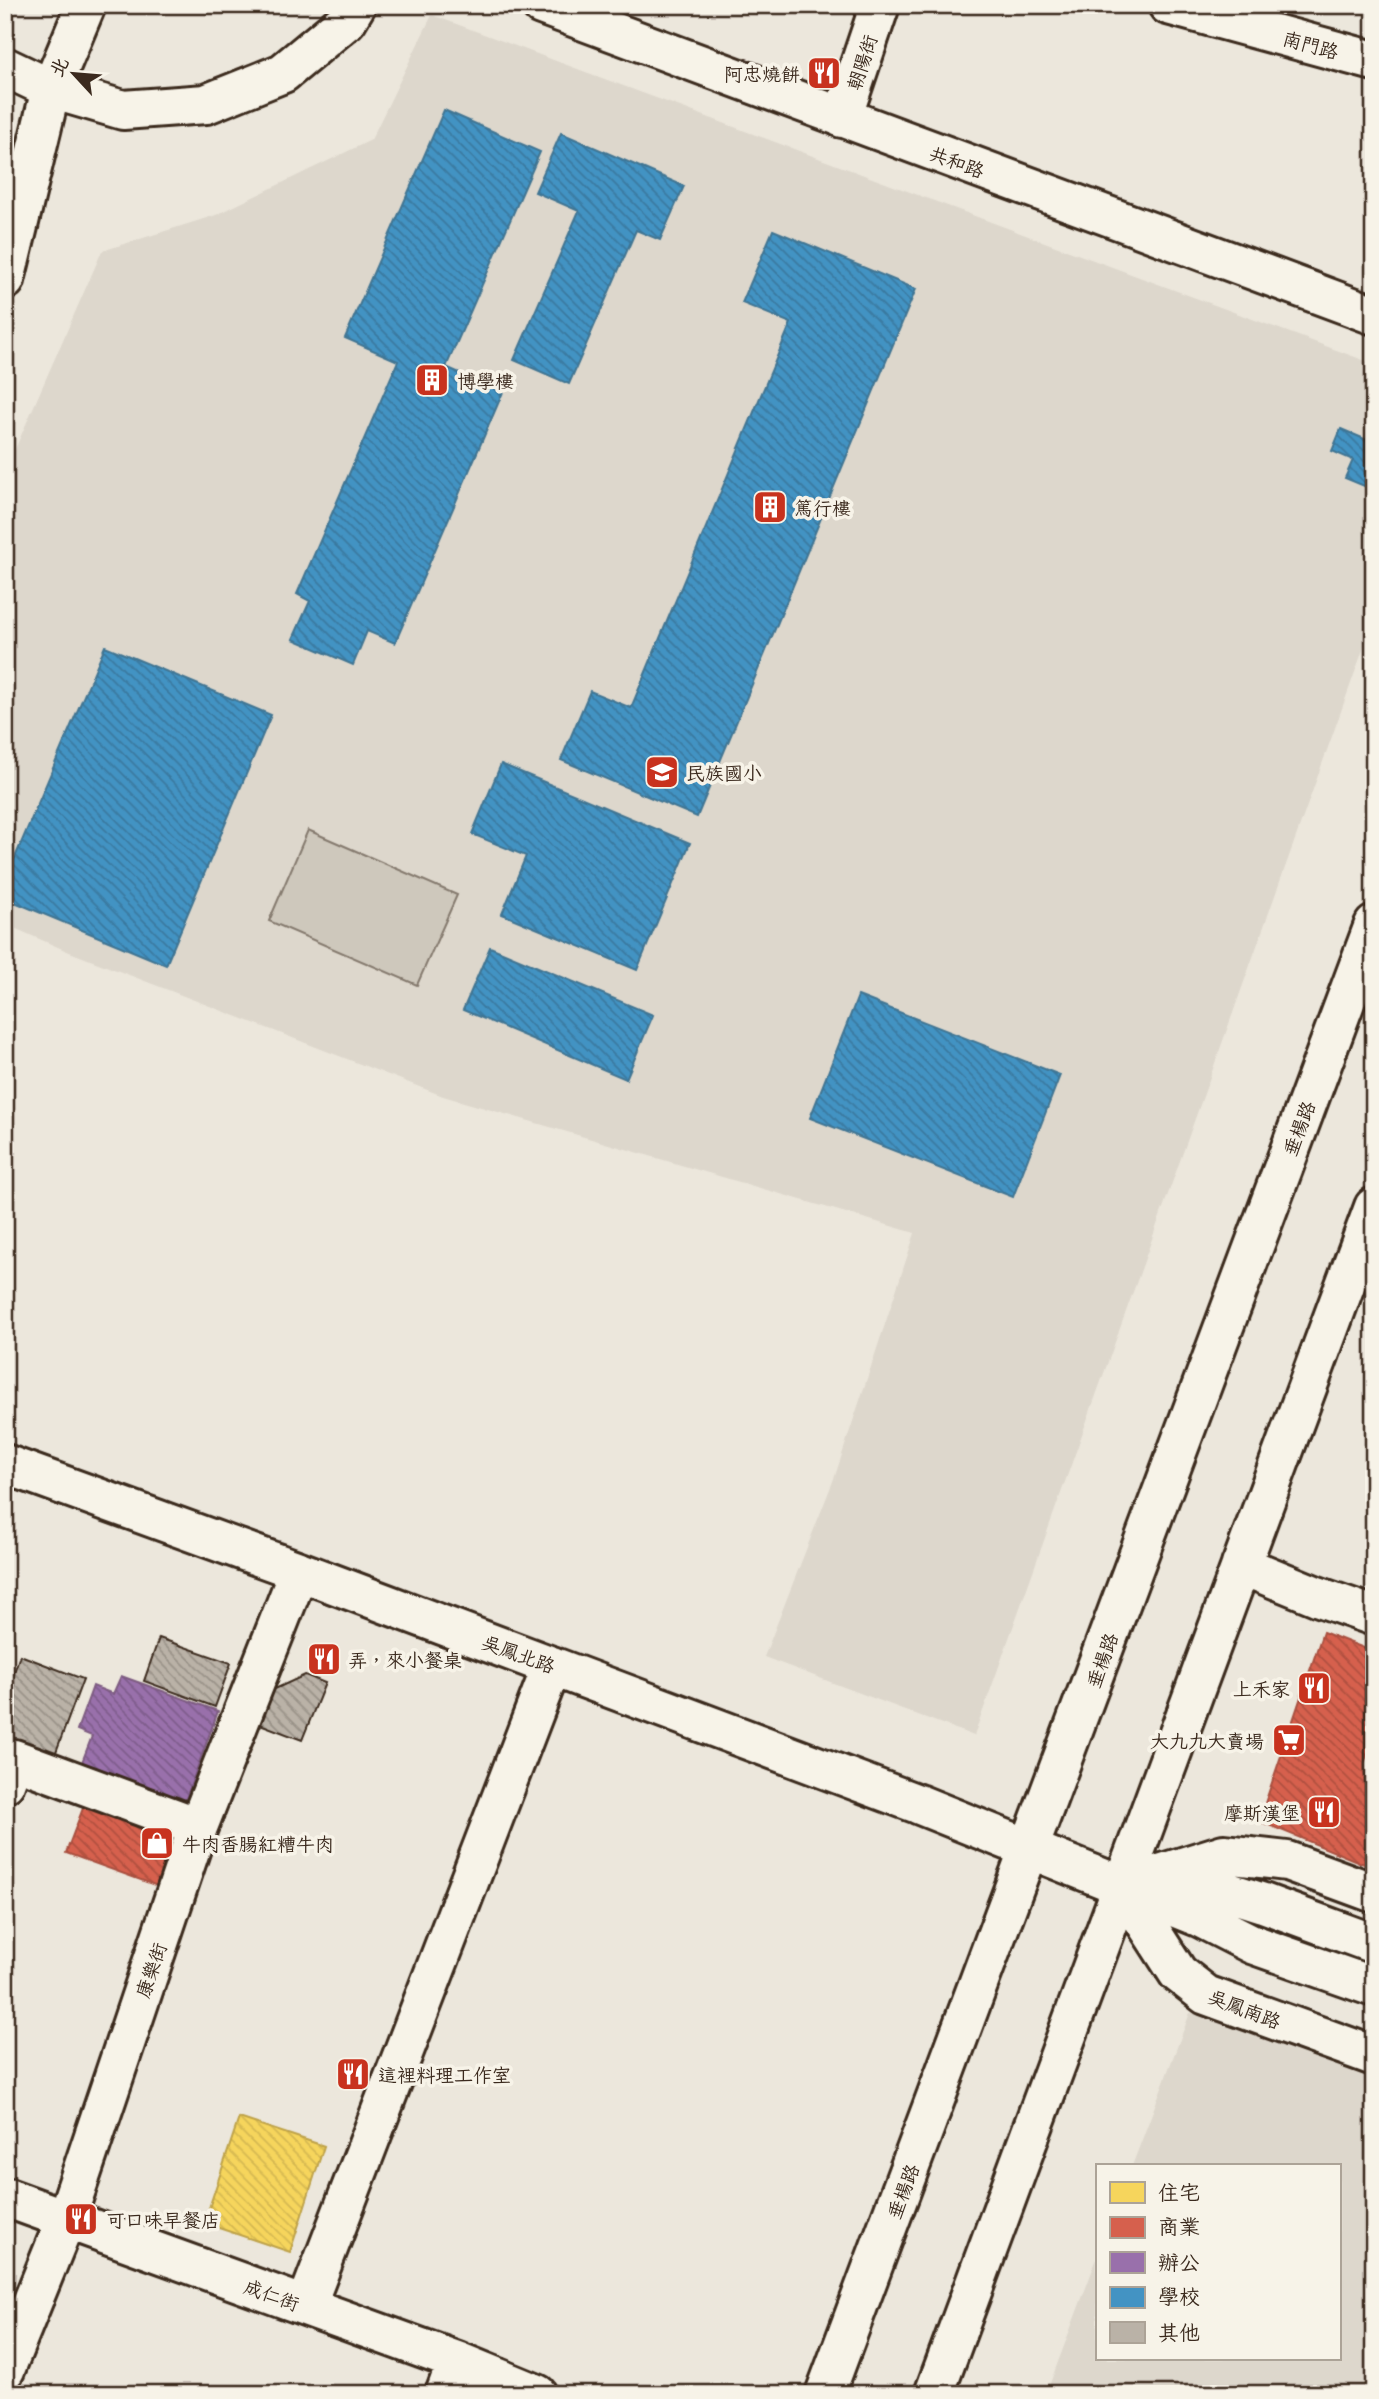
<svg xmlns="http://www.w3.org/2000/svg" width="1379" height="2399" viewBox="0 0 1379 2399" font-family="'Playpen Sans','LXGW WenKai TC',sans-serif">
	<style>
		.built { fill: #ddd7cc }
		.garden { fill: #cec8bc; stroke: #84796d; stroke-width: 2 }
		.homes { fill: url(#homes-back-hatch); stroke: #bea249; stroke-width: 2 }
		.shops { fill: url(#shops-back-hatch); stroke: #a8503f; stroke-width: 2 }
		.offices { fill: url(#offices-back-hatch); stroke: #7d5b81; stroke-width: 2 }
		.schools { fill: url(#schools-back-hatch); stroke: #417492; stroke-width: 2 }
		.building { fill: url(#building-back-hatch); stroke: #3b2a1e; stroke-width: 2 }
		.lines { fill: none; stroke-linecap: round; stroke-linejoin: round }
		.minor-casing { stroke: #3b2a1e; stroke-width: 44 }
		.major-casing { stroke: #3b2a1e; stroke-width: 44 }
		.minor { stroke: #f7f3e8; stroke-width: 38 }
		.major { stroke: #f7f3e8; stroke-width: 38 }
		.labels { text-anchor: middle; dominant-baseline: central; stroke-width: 7; stroke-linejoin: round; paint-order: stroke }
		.street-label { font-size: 19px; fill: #3b2a1e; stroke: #f7f3e8 }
		.poi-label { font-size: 19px; fill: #3b2a1e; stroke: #f7f3e8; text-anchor: start }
	</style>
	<defs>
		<pattern id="homes-back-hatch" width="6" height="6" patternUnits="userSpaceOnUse" patternTransform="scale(1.75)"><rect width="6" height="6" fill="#f6d55c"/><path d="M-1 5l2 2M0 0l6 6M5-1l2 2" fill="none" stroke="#d4b750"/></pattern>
		<pattern id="shops-back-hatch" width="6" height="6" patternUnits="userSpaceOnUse" patternTransform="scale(1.75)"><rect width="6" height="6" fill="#d6604d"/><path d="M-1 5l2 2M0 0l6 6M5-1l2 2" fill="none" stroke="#af4f3f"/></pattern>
		<pattern id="offices-back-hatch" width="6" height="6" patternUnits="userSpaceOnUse" patternTransform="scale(1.75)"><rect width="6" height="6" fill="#9970ab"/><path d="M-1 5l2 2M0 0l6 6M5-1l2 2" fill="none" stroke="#7e5c8b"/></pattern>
		<pattern id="schools-back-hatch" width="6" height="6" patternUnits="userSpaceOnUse" patternTransform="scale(1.75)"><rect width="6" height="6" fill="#4393c3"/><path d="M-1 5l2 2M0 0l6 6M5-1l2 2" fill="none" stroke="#39789e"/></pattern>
		<pattern id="building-back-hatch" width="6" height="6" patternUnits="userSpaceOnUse" patternTransform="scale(1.75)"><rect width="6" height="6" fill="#bab2a7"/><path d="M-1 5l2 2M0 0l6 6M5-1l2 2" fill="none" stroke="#989187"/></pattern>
	</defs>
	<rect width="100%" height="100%" fill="#ece7dc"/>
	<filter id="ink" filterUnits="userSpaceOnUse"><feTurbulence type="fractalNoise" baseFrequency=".0143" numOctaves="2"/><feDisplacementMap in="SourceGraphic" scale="14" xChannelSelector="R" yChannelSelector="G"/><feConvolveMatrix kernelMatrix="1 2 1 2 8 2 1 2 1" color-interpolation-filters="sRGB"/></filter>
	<g filter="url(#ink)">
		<path class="built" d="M432,15L1374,364V619L974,1736L764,1657L835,1476L915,1233L443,1096L67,951L5,924V472L102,251L216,215L371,140Z
			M1190,2013L1243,2022L1374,2073V2394H1046L1097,2258V2359H1339V2166H1132Z"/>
		<path class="garden" d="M308,830L457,895L417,985L269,921Z"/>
		<path class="homes" d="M239,2118L324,2146L290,2252L204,2223Z"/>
		<path class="shops" d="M1323,1632L1374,1652V1738L1364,1763L1366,1804L1374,1808V1868L1259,1821Z
			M85,1803L181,1837L163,1888L66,1853Z"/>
		<path class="offices" d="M121,1676L218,1711L184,1804L81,1765L92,1736L77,1730L93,1686L113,1694Z"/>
		<path class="schools" d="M444,110L540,152L446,367L503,392L395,643L367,631L353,665L293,639L310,601L297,594L398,361L345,338Z
			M561,133L684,186L660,240L636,230L569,384L514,360L579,211L535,192Z
			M773,230L916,289L697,817L561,760L590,691L631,708L791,323L742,303Z
			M1341,429L1374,443V490L1345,478L1353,460L1332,451Z
			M105,646L271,715L166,965L5,898V881Z
			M501,764L690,843L637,970L502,914L526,856L472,834Z
			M490,947L653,1015L626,1079L463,1010Z
			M858,996L1060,1075L1013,1197L810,1118Z"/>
		<path class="building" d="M159,1638L231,1663L215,1707L144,1681Z
			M20,1655L83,1679L53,1760L5,1743V1673L13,1675Z
			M305,1675L325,1683L302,1740L252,1721L264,1694Z"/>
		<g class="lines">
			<g class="minor-casing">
				<path id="minor" d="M541,5L1374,315
					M1168,5L1374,61
					M5,67L51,89L123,110L206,104L283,73L347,20L356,5
					M842,118L880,5
					M5,1464L299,1571L918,1804L1199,1917L1252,1944L1374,1987
					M1241,1565L1317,1596L1374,1616
					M5,1783L14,1759L198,1827
					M1122,1886L1178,1973L1206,1995L1374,2056
					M1122,1886L1224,1854L1287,1861L1374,1893
					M1159,1886L1212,1887L1263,1903L1374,1944
					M5,2197L457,2361L537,2394
					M306,2306L552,1666
					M5,2370L66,2219L198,1827L299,1571
					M445,2394L457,2361
					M825,2394L1374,925
					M934,2394L1374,1207"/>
			</g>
			<g class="major-casing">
				<path id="major" d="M5,280L51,89L86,5"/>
			</g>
			<use href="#minor" class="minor"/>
			<use href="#major" class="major"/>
		</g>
	</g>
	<defs>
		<g id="restaurant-square" transform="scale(1.75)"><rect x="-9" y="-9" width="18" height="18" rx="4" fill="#c8321e" stroke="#f7f3e8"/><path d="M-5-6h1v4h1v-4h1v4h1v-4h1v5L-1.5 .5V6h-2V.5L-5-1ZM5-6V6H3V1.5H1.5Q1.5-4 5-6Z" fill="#fff"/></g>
		<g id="building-square" transform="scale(1.75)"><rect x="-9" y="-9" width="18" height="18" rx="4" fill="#c8321e" stroke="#f7f3e8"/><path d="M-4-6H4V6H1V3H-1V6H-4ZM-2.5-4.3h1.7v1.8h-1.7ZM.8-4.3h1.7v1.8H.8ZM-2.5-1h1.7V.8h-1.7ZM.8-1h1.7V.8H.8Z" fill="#fff"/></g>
		<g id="school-square" transform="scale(1.75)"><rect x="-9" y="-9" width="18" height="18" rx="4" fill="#c8321e" stroke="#f7f3e8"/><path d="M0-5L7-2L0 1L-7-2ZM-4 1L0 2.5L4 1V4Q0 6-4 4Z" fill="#fff"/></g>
		<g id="supermarket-square" transform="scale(1.75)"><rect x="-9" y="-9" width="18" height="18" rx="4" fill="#c8321e" stroke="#f7f3e8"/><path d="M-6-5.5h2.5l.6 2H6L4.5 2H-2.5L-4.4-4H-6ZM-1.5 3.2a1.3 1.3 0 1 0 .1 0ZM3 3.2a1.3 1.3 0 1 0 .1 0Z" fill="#fff"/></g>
		<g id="shop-square" transform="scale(1.75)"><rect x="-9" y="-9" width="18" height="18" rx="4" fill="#c8321e" stroke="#f7f3e8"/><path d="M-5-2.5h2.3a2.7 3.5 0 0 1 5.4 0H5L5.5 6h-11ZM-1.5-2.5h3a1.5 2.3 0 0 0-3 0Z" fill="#fff"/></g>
	</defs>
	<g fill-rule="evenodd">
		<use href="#restaurant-square" x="824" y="73"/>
		<use href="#building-square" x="432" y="380"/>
		<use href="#building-square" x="770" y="507"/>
		<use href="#school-square" x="662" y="772"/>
		<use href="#restaurant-square" x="324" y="1659"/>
		<use href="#restaurant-square" x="1314" y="1688"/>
		<use href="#supermarket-square" x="1289" y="1740"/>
		<use href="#restaurant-square" x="1324" y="1812"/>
		<use href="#shop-square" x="157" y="1843"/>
		<use href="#restaurant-square" x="353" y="2074"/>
		<use href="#restaurant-square" x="81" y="2219"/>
	</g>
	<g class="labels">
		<g class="street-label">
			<text transform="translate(1311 44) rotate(15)">南門路</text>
			<text transform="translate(861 62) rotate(-72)">朝陽街</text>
			<text transform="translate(957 161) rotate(20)">共和路</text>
			<text transform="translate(1298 1128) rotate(-69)">垂楊路</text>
			<text transform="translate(519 1653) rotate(20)">吳鳳北路</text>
			<text transform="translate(1101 1660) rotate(-70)">垂楊路</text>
			<text transform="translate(150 1970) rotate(-71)">康樂街</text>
			<text transform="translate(1245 2008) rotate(21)">吳鳳南路</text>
			<text transform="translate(902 2191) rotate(-69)">垂楊路</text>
			<text transform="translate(272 2294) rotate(20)">成仁街</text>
		</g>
		<g class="poi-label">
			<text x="800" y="73" text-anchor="end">阿忠燒餅</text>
			<text x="457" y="380">博學樓</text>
			<text x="794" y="507">篤行樓</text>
			<text x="686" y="772">民族國小</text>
			<text x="348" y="1659">弄，來小餐桌</text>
			<text x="1290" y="1688" text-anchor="end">上禾家</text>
			<text x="1264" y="1740" text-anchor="end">大九九大賣場</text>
			<text x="1300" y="1812" text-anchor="end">摩斯漢堡</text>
			<text x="182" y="1843">牛肉香腸紅糟牛肉</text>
			<text x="378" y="2074">這裡料理工作室</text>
			<text x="106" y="2219">可口味早餐店</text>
		</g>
	</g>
	<rect width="1379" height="2399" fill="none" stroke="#f7f3e8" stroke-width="28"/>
	<rect x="14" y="14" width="1351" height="2371" fill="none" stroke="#3b2a1e" stroke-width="2.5" filter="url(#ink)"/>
	<rect x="1096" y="2164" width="245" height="196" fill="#f7f3e8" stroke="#aca397" stroke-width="2"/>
	<rect x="1110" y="2182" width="35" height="21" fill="#f6d55c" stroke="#aca397" stroke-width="2"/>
	<text x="1158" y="2200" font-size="21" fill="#3b2a1e">住宅</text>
	<rect x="1110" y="2217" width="35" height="21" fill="#d6604d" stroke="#aca397" stroke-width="2"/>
	<text x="1158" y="2234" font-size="21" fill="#3b2a1e">商業</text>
	<rect x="1110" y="2252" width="35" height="21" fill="#9970ab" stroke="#aca397" stroke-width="2"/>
	<text x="1158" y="2270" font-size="21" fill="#3b2a1e">辦公</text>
	<rect x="1110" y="2287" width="35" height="21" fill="#4393c3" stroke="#aca397" stroke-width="2"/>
	<text x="1158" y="2304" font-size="21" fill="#3b2a1e">學校</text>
	<rect x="1110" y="2322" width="35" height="21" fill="#bab2a7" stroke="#aca397" stroke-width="2"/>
	<text x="1158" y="2340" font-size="21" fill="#3b2a1e">其他</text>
	<g transform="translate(74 74) rotate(296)" stroke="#f7f3e8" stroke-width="5" paint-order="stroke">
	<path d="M0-5L12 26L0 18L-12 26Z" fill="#3b2a1e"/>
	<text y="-10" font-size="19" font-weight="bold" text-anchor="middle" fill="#3b2a1e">北</text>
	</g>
</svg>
